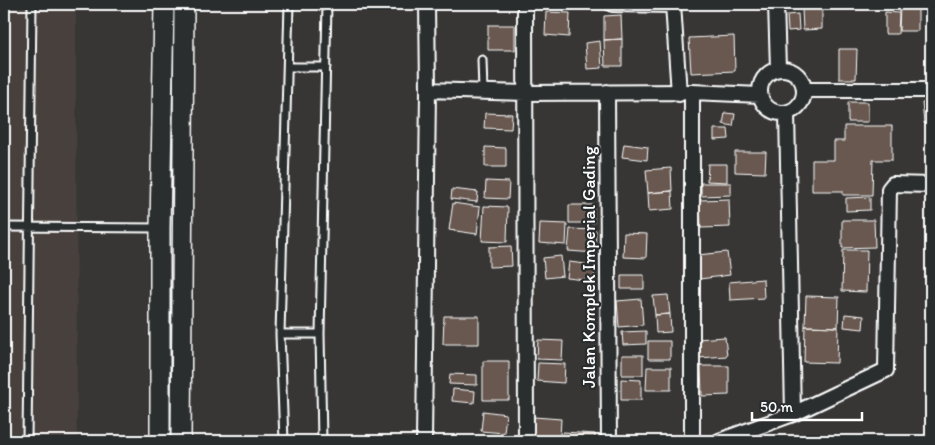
<svg xmlns="http://www.w3.org/2000/svg" width="935" height="445" viewBox="0 0 935 445" font-family="Itim,sans-serif">
	<style>
		.built { fill: #46403d }
		.building { fill: #695950; stroke: #fff }
		.lines { fill: none; stroke-linecap: round; stroke-linejoin: round }
		.lane-casing { stroke: #fff; stroke-width: 11 }
		.street-casing { stroke: #fff; stroke-width: 18 }
		.secondary-casing { stroke: #fff; stroke-width: 22 }
		.lane { stroke: #2a2d2e; stroke-width: 7 }
		.street { stroke: #2a2d2e; stroke-width: 14 }
		.secondary { stroke: #2a2d2e; stroke-width: 19 }
		.labels { text-anchor: middle; dominant-baseline: central; stroke-width: 4.5; stroke-linejoin: round; paint-order: stroke }
		.street-label { font-size: 18px; fill: #fff; stroke: #2a2d2e }
	</style>
	<rect width="100%" height="100%" fill="#373635"/>
	<filter id="ink" filterUnits="userSpaceOnUse"><feTurbulence type="fractalNoise" baseFrequency=".02" numOctaves="2"/><feDisplacementMap in="SourceGraphic" scale="10" xChannelSelector="R" yChannelSelector="G"/><feConvolveMatrix kernelMatrix="1 2 1 2 8 2 1 2 1" color-interpolation-filters="sRGB"/></filter>
	<g filter="url(#ink)">
		<path class="built" d="M4,4H76L77,441H4Z"/>
		<path class="building" d="M900,4H918V31H899Z
			M802,9H822V29L803,30Z
			M546,12L570,13L569,37L545,35Z
			M885,12L899,13L898,34H885Z
			M798,14L799,30L788,31L787,15Z
			M621,15L622,39L604,40V16Z
			M488,25H515V50H488Z
			M734,36L735,71L691,73L689,38Z
			M622,39V66H605L604,40Z
			M600,41L602,68L587,69L585,43Z
			M839,49H857L856,79H839Z
			M848,102H868V122H848Z
			M931,102V122L924,123L922,103Z
			M485,113L512,114L511,129L484,128Z
			M725,113L735,114L733,126L723,124Z
			M844,126H892V160H873L872,195H843V191H812V160H834V141H844Z
			M714,129H728L729,139L714,140Z
			M624,144L648,147L647,160L622,157Z
			M485,147L506,148V167H485Z
			M735,152H766L765,173L735,172Z
			M708,164H727V182L707,181Z
			M671,168L672,191L648,193L646,170Z
			M486,181L509,182L508,199L485,198Z
			M701,183H731V195L701,196Z
			M452,189L478,192L477,202L451,199Z
			M672,191L673,209L649,211L648,193Z
			M870,197V210L846,211V198Z
			M729,199L730,227L701,228L700,200Z
			M453,203L480,207L477,234L449,230Z
			M569,205H594V223H569Z
			M484,206L508,207L507,242L482,241Z
			M842,220H874L875,247L842,248Z
			M540,223L567,224L566,245L539,243Z
			M570,229L596,230L595,253L568,251Z
			M624,233L647,234L646,258L623,257Z
			M511,246L512,266L489,267V247Z
			M843,250H867L866,292L842,291Z
			M727,252L730,275L700,279L697,255Z
			M561,256L563,276L545,278L543,258Z
			M569,262L595,265L594,281L567,278Z
			M621,275H644V289H621Z
			M763,279L764,298L730,300L729,282Z
			M668,295L670,314L655,315L653,296Z
			M806,296L839,297L838,327L805,326Z
			M641,299L643,325L619,327L617,301Z
			M670,314L671,332L656,333L655,315Z
			M845,314L864,316L863,329L844,327Z
			M444,316H479V344H443Z
			M805,326L838,327L837,363L804,362Z
			M646,331V344L623,345L622,332Z
			M725,337L727,356L698,358L697,339Z
			M538,340L563,341L562,360L537,359Z
			M648,341H670V359H648Z
			M622,355H643V375H622Z
			M483,361H509V400H483Z
			M538,363L565,364L564,383L537,381Z
			M701,366H729V395L702,396Z
			M647,367H671V390H646Z
			M450,374L477,375V385L449,384Z
			M621,379L641,380V400H621Z
			M453,389L475,391L474,403L452,401Z
			M483,411L506,414L504,433L481,431Z
			M534,417L561,419L560,437L533,436Z
			M563,432L595,434V441H563Z"/>
		<g class="lines">
			<g class="lane-casing">
				<path id="lane" d="M482,60L483,91
					M289,67H326
					M4,227L159,228
					M280,334H320
					M27,441L32,4
					M284,441L280,334L289,4
					M322,441L320,334L327,4"/>
			</g>
			<g class="street-casing">
				<path id="street" d="M525,4L526,441
					M612,4L673,5
					M673,4L679,94
					M776,4L778,68
					M760 91a22 22 0 1 1 44 0a22 22 0 1 1-44 0Z
					M428,90L525,93L692,92L760,95
					M805,90H931
					M607,92L609,441
					M692,92V441
					M787,113L793,414
					M424,441L428,90L427,4
					M719,441L793,414L886,370L889,189L893,184L931,185"/>
			</g>
			<g class="secondary-casing">
				<path id="secondary" d="M160,441V228L164,4
					M181,441L184,4"/>
			</g>
			<use href="#lane" class="lane"/>
			<use href="#street" class="street"/>
			<use href="#secondary" class="secondary"/>
		</g>
	</g>
	<g class="labels">
		<g class="street-label">
			<text transform="translate(589 267) rotate(-90)">Jalan Komplek Imperial Gading</text>
		</g>
	</g>
	<rect width="935" height="445" fill="none" stroke="#2a2d2e" stroke-width="20"/>
	<rect x="10" y="10" width="915" height="425" fill="none" stroke="#fff" stroke-width="2" filter="url(#ink)"/>
	<path d="M752 412v8h110v-8" fill="none" stroke="#ffffff" stroke-width="2.5"/>
	<text x="760" y="412" font-size="15" fill="#ffffff" stroke="#2a2d2e" stroke-width="4" paint-order="stroke">50 m</text>
</svg>
